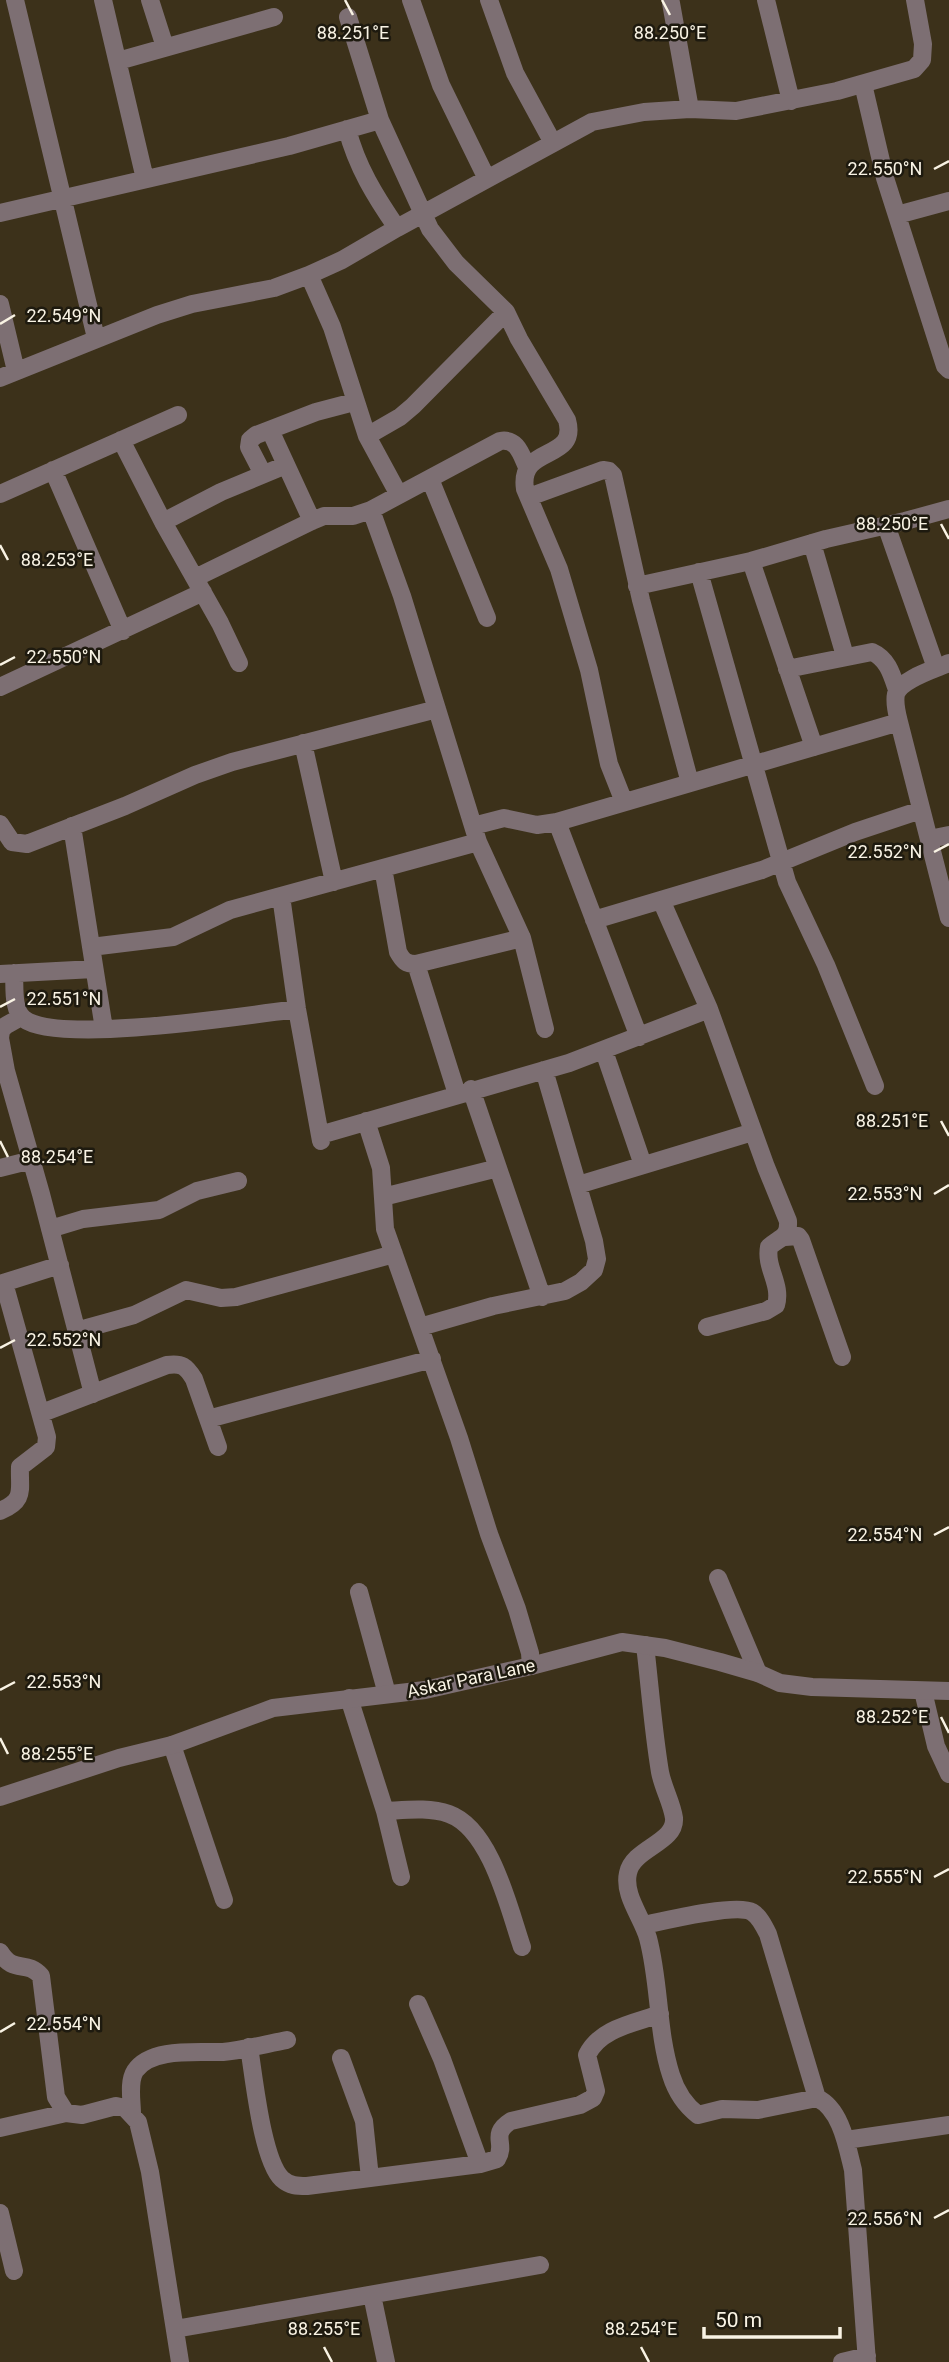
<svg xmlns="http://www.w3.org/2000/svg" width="949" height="2362" viewBox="0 0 949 2362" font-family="Roboto,sans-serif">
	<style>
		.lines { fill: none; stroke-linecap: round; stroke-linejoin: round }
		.minor { stroke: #7d6f73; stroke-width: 18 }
		.tertiary { stroke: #7d6f73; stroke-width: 18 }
		.ticks { fill: none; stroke: #f9f3e4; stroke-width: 2.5 }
		.labels { text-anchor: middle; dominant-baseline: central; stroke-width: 5; stroke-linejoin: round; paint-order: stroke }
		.street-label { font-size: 18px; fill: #f9f3e4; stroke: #1e1a0f }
		.ticks-label { font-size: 18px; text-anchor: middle; fill: #f9f3e4; stroke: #1e1a0f; stroke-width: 5; stroke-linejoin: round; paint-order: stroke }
	</style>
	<rect width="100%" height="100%" fill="#3c311a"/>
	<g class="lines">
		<path class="minor" d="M15,0L96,338
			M103,0L145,179
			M150,0L165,47
			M411,0L441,85L487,179
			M489,0L515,73L553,143
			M766,0L791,101
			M671,3L690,109
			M348,17L380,120L430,229L456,263L506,312L519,339L567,420C579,462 518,444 525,489L559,569L589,670L609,764L624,802
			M118,61L274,17
			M863,84L885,178L945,366L949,370
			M347,129C357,167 375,196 397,228
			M0,213L289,146L380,120
			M897,215L949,201
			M309,275L332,327L367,436L399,495
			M0,304L16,371
			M0,378L157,315L192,304L274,288L309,275L342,260L397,228L592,122L644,112L690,109L736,111L837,91L914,69L922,60L923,44L915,0
			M270,430L312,521
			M367,436L400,417L413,406L506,312
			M121,440L163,522L220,623L239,663
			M53,470L123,631
			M263,474L249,447L250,440L256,435L316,412L354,402
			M430,479L487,618
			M0,494L178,415
			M529,497L603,470L609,471L613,475L641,600L690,783
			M371,510L402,596L478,842L522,938L545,1029
			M163,522L221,492L286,465
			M886,525L936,668
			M812,543L845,656
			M751,561L814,747
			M699,572L787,882L826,965L875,1086
			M195,578L312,521L324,516H353L371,510L500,441C517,438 521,454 527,467
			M637,586L751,561L826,539L905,521L949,509
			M949,663C935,669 901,679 896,694C894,703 897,714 899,722L949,918
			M787,669L872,652C888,659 892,675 897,690
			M0,687L203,592
			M303,743L334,882
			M557,822L639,1037
			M0,824L12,842L27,844L125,806L195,775L232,762L437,709
			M72,826L104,1029
			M473,826L504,818L537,825L557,822L899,722
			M929,839L949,835
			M383,868L398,952C403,961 406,964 416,964L522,938
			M281,896L297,1009L321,1141
			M661,900L709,1009L766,1167L788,1221C789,1238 780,1237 769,1247C765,1268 782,1284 776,1305L766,1311L707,1327
			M594,920L762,870L855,832L921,810
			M91,947L173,937L230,910L478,842
			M416,964L457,1094
			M14,973C15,987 12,1010 24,1019C58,1045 249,1015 297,1009
			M0,974L94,969
			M21,1017L5,1026L1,1031L0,1038L6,1071L41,1194L93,1394
			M604,1051L643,1165
			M471,1089L542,1297
			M366,1121L381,1168L385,1229L459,1438L489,1534L517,1609L530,1653L531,1666
			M320,1135L569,1063L709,1009
			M0,1168L32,1160
			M578,1185L753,1132
			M383,1197L498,1168
			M50,1229L83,1219L159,1210L197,1191L238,1181
			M785,1237L798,1236L801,1240L842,1357
			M0,1284L60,1265
			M420,1327L493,1306L565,1291L581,1282L594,1270L597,1259L594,1241L544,1070
			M76,1331L134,1315L186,1290L221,1298L236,1297L394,1254
			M42,1413L167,1365C182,1363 186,1366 194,1379L218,1447
			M208,1419L432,1359
			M0,1511C26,1500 19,1490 20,1467L46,1447L47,1437L4,1283
			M718,1578L758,1673
			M359,1592L387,1694
			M645,1645C650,1687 653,1730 660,1772C663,1788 672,1803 674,1818C676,1843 633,1848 628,1873C623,1895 642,1917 648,1938C660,1983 657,2032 671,2075C676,2091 685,2105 698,2115L722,2109L758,2110L817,2098C841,2109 847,2146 853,2170L867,2362
			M923,1691L936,1746L949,1774
			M349,1698L385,1811L401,1877
			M172,1745L224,1900
			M385,1811C406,1810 429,1807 449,1814C491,1829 509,1909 522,1947
			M644,1925C663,1921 737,1903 752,1912C759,1916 764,1926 768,1934L817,2098
			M0,1952C14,1975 26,1959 41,1976L56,2097L66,2113L82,2115L116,2106L125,2108L138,2122L150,2172L180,2362
			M418,2004L442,2059L480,2164
			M249,2047C254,2077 262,2160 282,2179C290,2186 297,2186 307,2186L480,2164L497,2159C507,2143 489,2135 511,2121L580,2105L593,2098L596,2091L587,2055C600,2028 635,2023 660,2014
			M341,2058L364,2121L370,2178
			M132,2114C132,2101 128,2082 135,2071C151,2047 198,2053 223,2052C244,2050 266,2044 287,2040
			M0,2128L66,2113
			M846,2140L949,2125
			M0,2213L14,2271
			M372,2295L386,2362
			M175,2329L540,2265
			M842,2362L867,2356"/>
		<path class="tertiary" d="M0,1797L119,1758L172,1745L273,1708L425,1690L531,1666L622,1642L665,1648L720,1662L758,1673L780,1683L812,1687L949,1691"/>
	</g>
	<path class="ticks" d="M345,0L353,15M662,0L670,15M934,169L949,161M0,324L15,315M941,524L949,539M0,545L8,560M0,665L15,657M934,852L949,844M0,1007L15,999M941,1121L949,1136M0,1141L8,1157M934,1194L949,1185M0,1348L15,1340M934,1535L949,1527M0,1690L15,1682M941,1717L949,1733M0,1738L8,1754M934,1877L949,1869M0,2032L15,2023M934,2218L949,2210M324,2347L332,2362M641,2347L649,2362"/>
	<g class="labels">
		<g class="street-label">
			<text transform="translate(471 1678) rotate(-12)">Askar Para Lane</text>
		</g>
	</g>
	<g class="ticks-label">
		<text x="353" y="39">88.251°E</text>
		<text x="670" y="39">88.250°E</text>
		<text x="885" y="175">22.550°N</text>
		<text x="64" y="322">22.549°N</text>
		<text x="892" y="530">88.250°E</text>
		<text x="57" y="566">88.253°E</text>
		<text x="64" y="663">22.550°N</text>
		<text x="885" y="858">22.552°N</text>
		<text x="64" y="1005">22.551°N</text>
		<text x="892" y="1127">88.251°E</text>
		<text x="57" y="1163">88.254°E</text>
		<text x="885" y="1200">22.553°N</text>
		<text x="64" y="1346">22.552°N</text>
		<text x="885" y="1541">22.554°N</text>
		<text x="64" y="1688">22.553°N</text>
		<text x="892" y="1723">88.252°E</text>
		<text x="57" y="1760">88.255°E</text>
		<text x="885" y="1883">22.555°N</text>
		<text x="64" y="2030">22.554°N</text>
		<text x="885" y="2225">22.556°N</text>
		<text x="324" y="2335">88.255°E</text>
		<text x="641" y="2335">88.254°E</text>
	</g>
	<path d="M704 2327v10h136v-10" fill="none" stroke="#f9f3e4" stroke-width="3.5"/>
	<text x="715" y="2327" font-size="21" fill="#f9f3e4" stroke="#1e1a0f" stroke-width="5" paint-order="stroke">50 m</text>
</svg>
